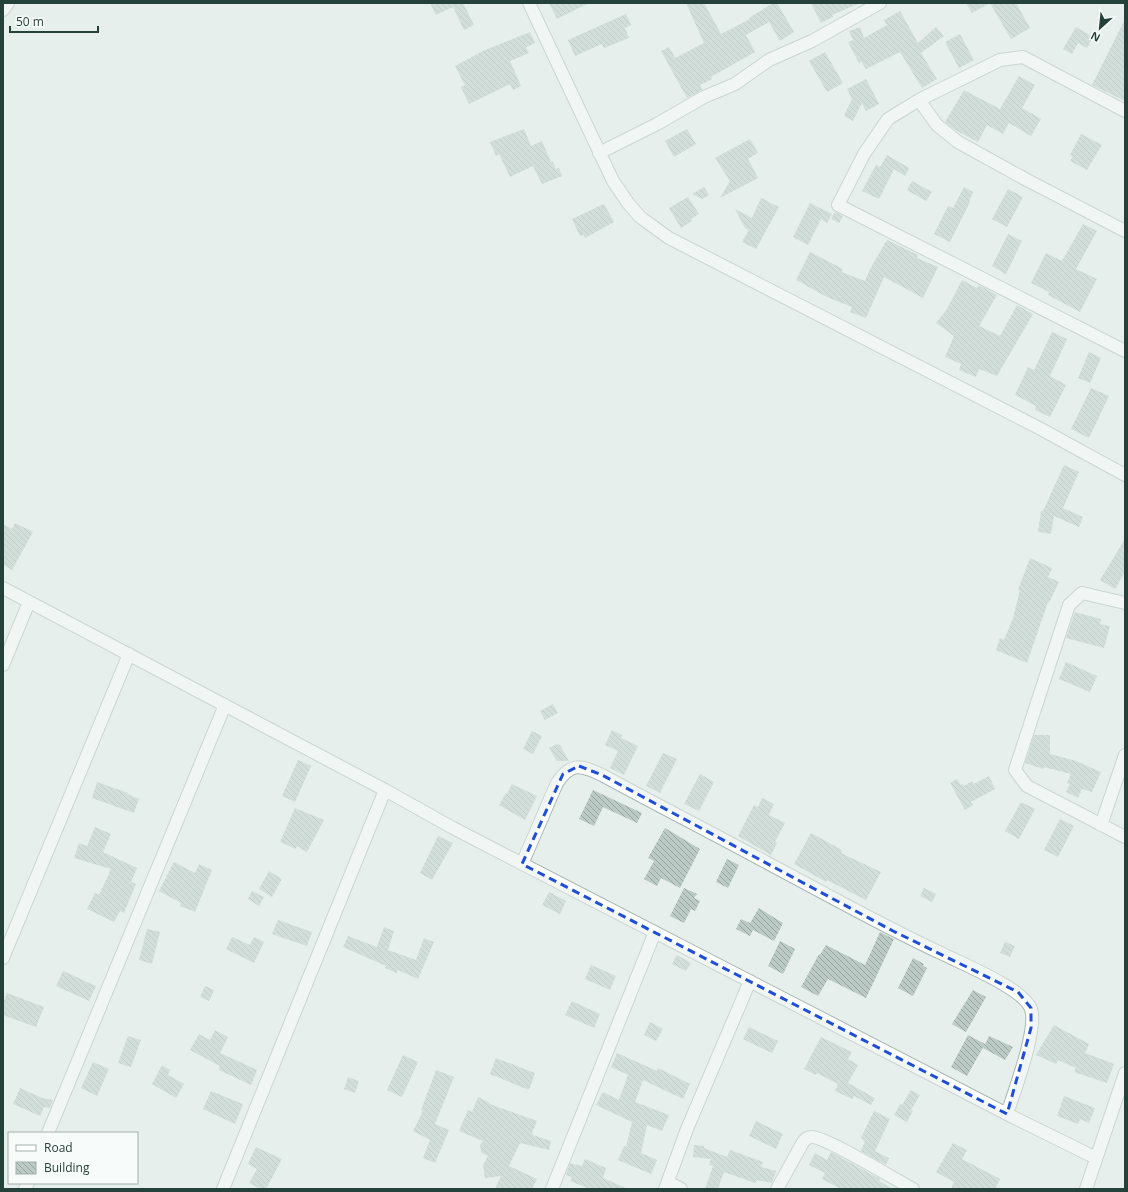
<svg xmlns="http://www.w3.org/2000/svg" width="1128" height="1192" viewBox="0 0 1128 1192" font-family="'Open Sans',sans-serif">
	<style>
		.building { fill: url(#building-back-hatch) }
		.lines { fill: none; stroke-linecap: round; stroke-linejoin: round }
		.minor-casing { stroke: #a8b8b2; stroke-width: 14 }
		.minor { stroke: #fff; stroke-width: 12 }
		.marked { fill: none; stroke: #1d4ed8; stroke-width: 3; stroke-dasharray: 8 5; stroke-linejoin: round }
	</style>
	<defs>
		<pattern id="building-back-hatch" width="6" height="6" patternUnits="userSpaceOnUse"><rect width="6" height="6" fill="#bbcac4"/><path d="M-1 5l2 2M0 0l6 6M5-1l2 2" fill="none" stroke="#98a6a0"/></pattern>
	</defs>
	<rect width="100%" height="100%" fill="#e6efeb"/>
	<path class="building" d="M430,3H463L474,25L464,30L453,7L436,15Z
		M549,3H589L557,19Z
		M686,3H704L721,34L750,19L749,18L773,3H777L794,32L780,41L769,22L746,35L755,52L711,77L712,79L700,85L702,90L687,98L661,51L669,47L675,58L704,43Z
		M811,3H860L832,15L833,17L821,23Z
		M966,3H990L972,13Z
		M990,3H1016L1030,28L1011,39Z
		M900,11L918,43L936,27L944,36L921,53L937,79L922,88L900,52L866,69L861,61L859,63L848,42L853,40L849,31L860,27L864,38L887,25L884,20Z
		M626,14L631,25L625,28L629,38L604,48L602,44L575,56L568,40Z
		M1125,19V101L1092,85Z
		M1076,27L1093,37L1087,48L1078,43L1072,54L1063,49Z
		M530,32L535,43L526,47L529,53L510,61L521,86L513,90L510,84L469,104L461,87L465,85L455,66L483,51Z
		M960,34L974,60L959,68L945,42Z
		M825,52L843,83L827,92L809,61Z
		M1019,76L1035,85L1022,108L1041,119L1031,136L1009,123L1003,134L987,125L978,142L955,130L945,122L964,90L1000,109Z
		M866,79L879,104L866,111L862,103L853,121L844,116L852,99L847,89Z
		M524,129L531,146L542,141L551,162H553L556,169L559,168L562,176L542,184L533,166L510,177L499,154L496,156L490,142Z
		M687,129L696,144L674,157L665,141Z
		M1081,134L1102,145L1087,170L1070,161L1073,156L1070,155Z
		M750,139L758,153L748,159L758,178L720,198L730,181L715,158Z
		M887,155L909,168L905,176L894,169L879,199L862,191L876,165L880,167Z
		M912,181L932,192L926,201L907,190Z
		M704,187L709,195L702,199L692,194Z
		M964,187L973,192L969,201L970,202L950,242L934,234L948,206L953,208Z
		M1008,189L1023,197L1007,227L992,219Z
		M688,197L699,214L691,219L692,221L681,228L669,208Z
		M761,198L779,207L756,249L742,242L749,230L745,228L735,209L752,218Z
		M810,203L832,214L827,223L821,219L808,245L793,237Z
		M604,204L614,222L585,238L584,235L580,236L572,219Z
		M835,212L843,216L839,223L831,219Z
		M1083,224L1097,231L1076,269L1097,279L1080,312L1048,295L1049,292L1031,283L1046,253L1062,261Z
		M1008,234L1022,241L1006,274L992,266Z
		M887,240L918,255L917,258L938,267L923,298L884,277L866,318L850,312L852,307L827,297L796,280L810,252L843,269L841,272L865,281L870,269Z
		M962,280L977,288L979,285L997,295L979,326L1000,336L1017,305L1033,314L997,376L979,369L976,377L959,370L961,364L945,357L954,336L936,323L947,309Z
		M1052,332L1067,339L1050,376L1066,385L1050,417L1035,410L1036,406L1015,395L1028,367L1034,370Z
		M1089,352L1101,358L1090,383L1078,378Z
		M1091,388L1109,396L1089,438L1071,429Z
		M1064,465L1079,472L1063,508L1083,517L1079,527L1054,516L1051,534L1038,532L1041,511H1043Z
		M15,523L33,532L12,570L3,564V524L12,529Z
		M1125,539V572L1115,589L1100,580Z
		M1030,558L1052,568L1048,577L1059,582L1049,603L1048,602L1027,663L996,650L1000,638L1004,640L1013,618L1020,590H1018Z
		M1075,612L1101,619L1100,624L1110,626L1104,648L1066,638Z
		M1066,662L1097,676L1090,692L1059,679Z
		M553,704L558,713L545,720L540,711Z
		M612,730L622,735L621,738L638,746L624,775L610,768L618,751L605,745Z
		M532,731L542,736L533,754L523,749Z
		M1034,735H1050V754L1076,761L1101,772L1092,792L1082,789L1078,798L1066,792L1070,784L1067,783L1071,774L1044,767L1043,769L1025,763Z
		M557,744L560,745L569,761H557L549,748Z
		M663,753L677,759L660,793L646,786Z
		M298,760L311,766L295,802L282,796Z
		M700,774L714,782L699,811L684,804Z
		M989,776L995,789L971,802L973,805L965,810L950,783L957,779L961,785L963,784L964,786L972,781L974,784Z
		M97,782L128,793L127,794L139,799L134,813L92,798Z
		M512,784L537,796L525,820L499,805L506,793L507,794Z
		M593,790L642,813L637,823L603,807L594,826L579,819Z
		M762,798L774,804L769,815L785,823L775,842L777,843L771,855L738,836L754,805L758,807Z
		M1021,802L1035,809L1019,839L1005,831Z
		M295,808L324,820L307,852L297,846L296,849L280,842Z
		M1060,819L1074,826L1058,857L1044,850Z
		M95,827L111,834L103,852L137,868L131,882L136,884L124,913L120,911L114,922L87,909L95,893L99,895L111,869L74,858L79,843L87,846Z
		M665,828L700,849L680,888L661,878L657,886L644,879L654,861L648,858Z
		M811,833L842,850L841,853L881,872L866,900L827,880L826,882L794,864Z
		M438,836L453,843L432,880L420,873Z
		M727,859L739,865L728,888L716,882Z
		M174,862L195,873L199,864L212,870L195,912L180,906L181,903L159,891Z
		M269,871L282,879L272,897L259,889Z
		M684,888L697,894L694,898L700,901L695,911L691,909L684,923L670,916Z
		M924,888L936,894L932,902L920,896Z
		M252,891L264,897L259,906L248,899Z
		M549,892L566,901L560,914L542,905Z
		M759,908L783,923L774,941L753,930L750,936L736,929L741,919L750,923Z
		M278,920L312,932L307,946L272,934Z
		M384,927L394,931L388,950L416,960L424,938L434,942L418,979L398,970L397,973L385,968L386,966L343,947L348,936L377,947Z
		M147,929L160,932L152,964L139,960Z
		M880,932L894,939L866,998L828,979L818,996L801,987L819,954L820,955L826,945L865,965Z
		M232,937L250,945L254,937L264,942L254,963L226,949Z
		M780,941L795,949L783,974L768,966Z
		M1005,942L1015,946L1010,957L1000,953Z
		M677,955L691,963L686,971L672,964Z
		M913,958L924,964L923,966L927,968L913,996L898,988Z
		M591,965L616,976L610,990L585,979Z
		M63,971L96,986L89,1001L56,986Z
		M205,986L214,990L209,1001L200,997Z
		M973,990L986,997L966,1032L952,1024Z
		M7,993L44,1007L36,1027L3,1015V1003Z
		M572,1001L600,1014L594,1028L565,1015Z
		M650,1022L663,1029L656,1041L644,1035Z
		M1054,1025L1089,1044L1085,1053L1114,1064L1107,1083L1074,1072L1076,1068L1058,1060L1056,1064L1036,1055Z
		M749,1027L778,1041L772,1053L743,1039Z
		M215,1030L228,1037L220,1053L257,1070L251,1085L219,1070L220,1066L190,1050L199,1034L210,1040Z
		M968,1035L985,1044L967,1076L951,1067Z
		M128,1036L141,1040L131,1067L118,1063Z
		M989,1036L1013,1047L1005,1060L983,1048Z
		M821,1037L852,1052L848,1059L858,1065L848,1083L875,1098L871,1105L854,1096L852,1099L835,1091L838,1084L817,1073L816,1075L804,1069Z
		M617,1053L657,1071L658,1068L690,1084L683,1099L643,1080L635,1102L669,1115L662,1131L647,1125L641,1153L657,1160L651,1174L618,1160L624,1146L626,1147L632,1122L596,1105L603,1092L619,1100L628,1075L611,1067Z
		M403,1055L418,1062L402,1097L387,1090Z
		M496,1058L535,1073L529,1090L490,1074Z
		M93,1062L109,1069L97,1096L81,1088Z
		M162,1065L170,1070L168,1075L184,1084L176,1098L152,1084Z
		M436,1070L454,1077L435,1124L449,1130L435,1163L423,1158L430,1140L413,1131L423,1111L421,1110Z
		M348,1077L359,1081L355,1093L344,1089Z
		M20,1088L42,1098L53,1100L50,1108L44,1107L40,1116L13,1104Z
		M911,1090L920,1095L911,1110L913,1111L907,1122L894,1115L900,1104L902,1105Z
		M211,1091L243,1104L235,1124L203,1109Z
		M1064,1096L1095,1108L1089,1123L1080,1119L1078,1124L1057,1116Z
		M478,1097L490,1103V1104L537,1121L532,1133L533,1135L551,1141L549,1150L520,1143L509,1166L537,1179L532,1189H495L501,1176L485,1178L483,1165L488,1156L481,1152L480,1145L483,1141L459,1131L468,1110L472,1112Z
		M874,1111L890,1119L875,1151L889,1158L886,1165L861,1151L865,1141L861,1138Z
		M756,1121L783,1134L776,1149L749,1136Z
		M953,1143L967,1150L962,1159L1000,1179L995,1189H951L954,1182L936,1172Z
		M694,1145L704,1146V1148L727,1157L730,1150L763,1162L761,1167L776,1171L772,1183L757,1180L755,1183L724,1172L718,1189H705L713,1166L709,1165L711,1159L693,1157Z
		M256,1147L282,1159L266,1189H261L249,1183L257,1169L248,1164Z
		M831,1152L880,1179L879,1181L893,1189H841L822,1179L825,1173L809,1165L815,1153L827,1160Z
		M585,1159L606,1168L603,1178L628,1189H590L570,1181L572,1177L566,1175L570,1163L582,1166Z"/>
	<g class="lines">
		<g class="minor-casing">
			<path id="minor" d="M529,3L613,181L628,203L640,217L669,238L1039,428L1125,475
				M3,10L8,3
				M919,100L937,125L958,142L1027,180L1125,231
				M1125,111L1023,57L1000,60L919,100L888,119L864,154L838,205L1125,351
				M599,153L657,124L704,97L735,84L769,60L812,41L880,3
				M3,588L385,790L453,828L1007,1114L1096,1158
				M1125,603L1082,593L1069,605L1015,770L1027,786L1125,837
				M3,665L29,602
				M1101,825L1125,755
				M522,864L557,783C571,762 581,765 602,775C659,806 716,835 773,866C830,896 886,928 945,955C965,965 1024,989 1031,1009C1038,1029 1014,1092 1007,1114
				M3,958L129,654
				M48,1133L225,705
				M668,1182L681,1189
				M25,1189L28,1183
				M223,1189L385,790
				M552,1189L655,932
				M665,1189L687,1129L750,981
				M777,1189L802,1144C804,1140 807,1137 812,1137C826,1137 896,1180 913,1189
				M1086,1189L1125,1073"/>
		</g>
		<use href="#minor" class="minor"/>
	</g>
	<path d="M0 0H1128V1192H0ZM579,766L602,775L893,931L1018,992L1031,1008V1028L1007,1114L522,864L563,774Z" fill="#e6efeb" fill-opacity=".55" fill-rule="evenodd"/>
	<path class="marked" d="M579,766L602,775L893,931L1018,992L1031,1008V1028L1007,1114L522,864L563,774Z"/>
	<rect width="1128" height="1192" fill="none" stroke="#24423a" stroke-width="8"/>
	<rect x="8" y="1132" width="130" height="52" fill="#f7fbf9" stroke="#a3b1ad"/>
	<rect x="16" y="1145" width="20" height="6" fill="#ffffff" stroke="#a3b1ad"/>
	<text x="44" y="1152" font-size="12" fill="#24423a">Road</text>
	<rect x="16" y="1162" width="20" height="12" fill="url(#building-back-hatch)" stroke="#a3b1ad"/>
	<text x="44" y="1172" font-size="12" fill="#24423a">Building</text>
	<g transform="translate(1100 28) rotate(207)" stroke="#f7fbf9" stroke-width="3" paint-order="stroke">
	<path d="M0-3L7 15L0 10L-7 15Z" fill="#24423a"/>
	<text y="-6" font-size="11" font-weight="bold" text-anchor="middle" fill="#24423a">N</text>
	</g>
	<path d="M10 26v6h88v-6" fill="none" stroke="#24423a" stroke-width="2"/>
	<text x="16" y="26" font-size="12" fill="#24423a" stroke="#f7fbf9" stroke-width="3" paint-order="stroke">50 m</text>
</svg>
